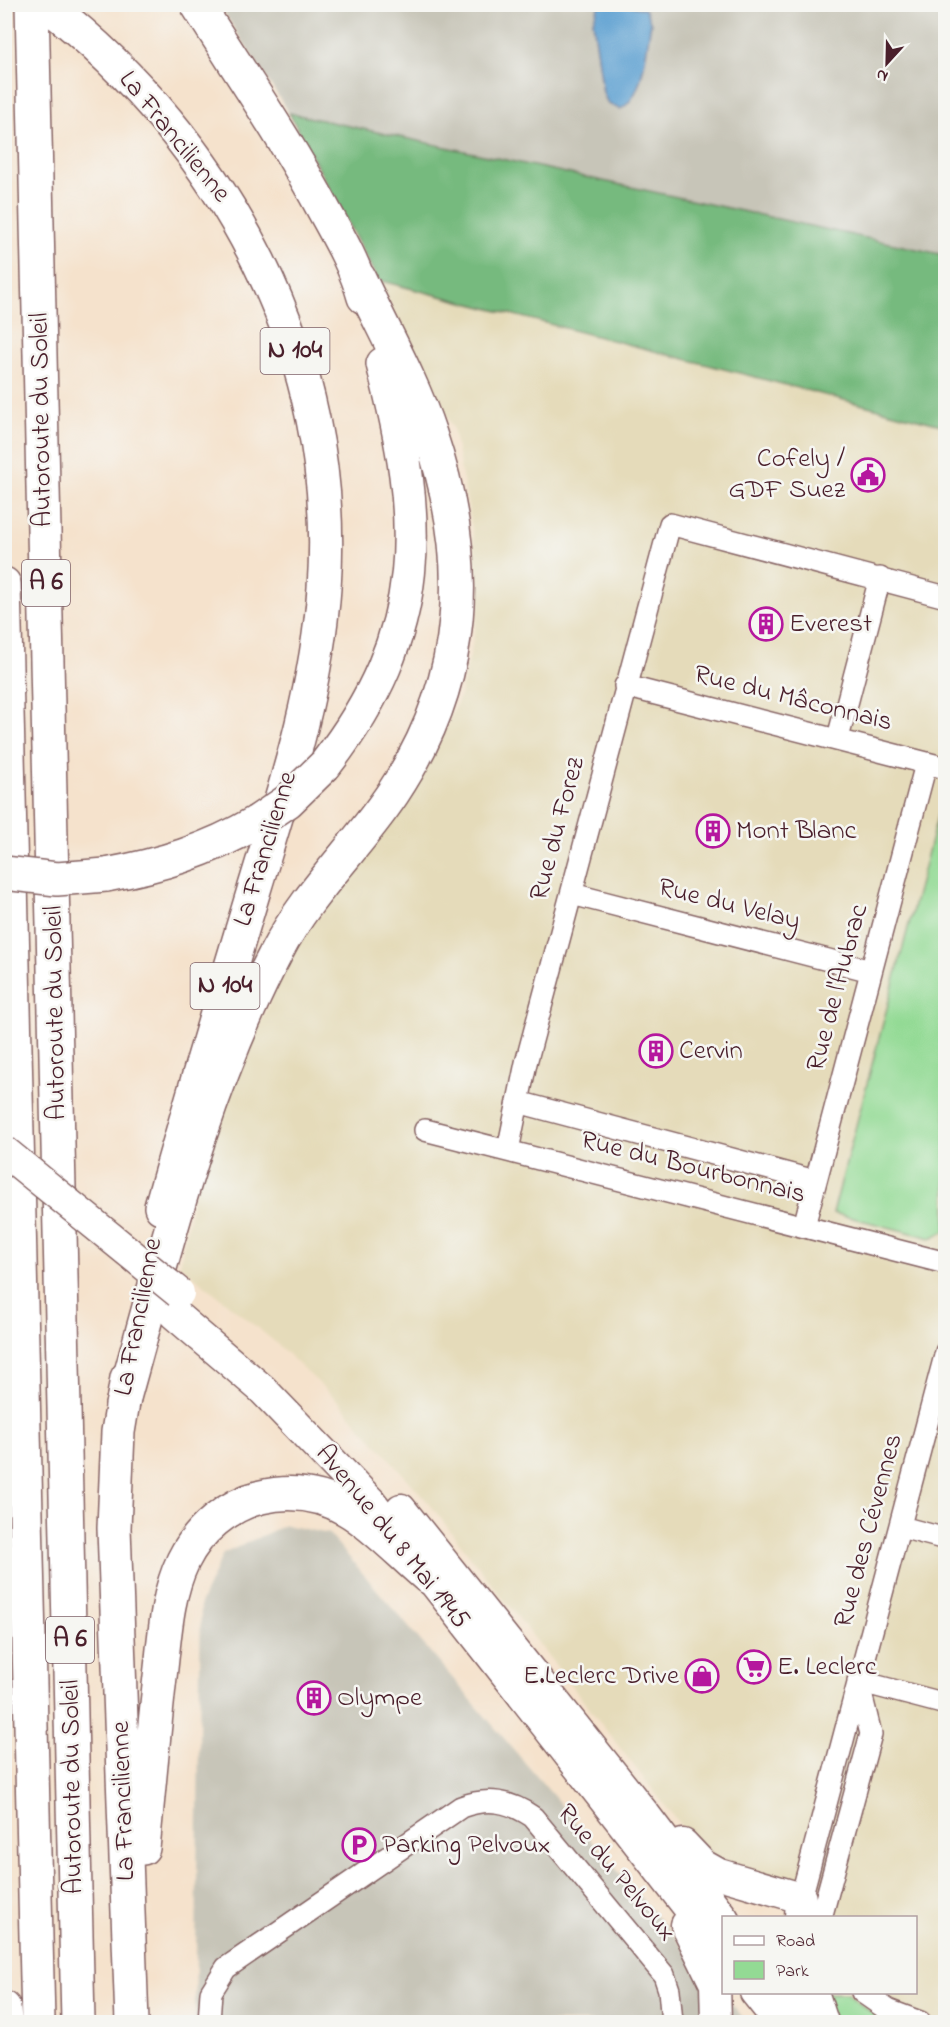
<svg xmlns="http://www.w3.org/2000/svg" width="950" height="2027" viewBox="0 0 950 2027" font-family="'Indie Flower',sans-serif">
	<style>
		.built { fill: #e5dbba }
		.industrial { fill: #c7c5b8 }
		.green { fill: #93da94; stroke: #6e7c60; stroke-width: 1.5 }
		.forest { fill: #76ba7e; stroke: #606c54; stroke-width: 1.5 }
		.water { fill: #5ea1d2; stroke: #54607e; stroke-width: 1.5 }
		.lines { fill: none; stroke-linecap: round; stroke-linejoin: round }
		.minor-casing { stroke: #866363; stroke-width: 24 }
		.secondary-casing { stroke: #866363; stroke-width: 33 }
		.trunk-casing { stroke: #866363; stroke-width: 36 }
		.motorway-casing { stroke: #866363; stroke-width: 36 }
		.minor { stroke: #fff; stroke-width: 21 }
		.secondary { stroke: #fff; stroke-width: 30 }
		.trunk { stroke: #fff; stroke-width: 33 }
		.motorway { stroke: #fff; stroke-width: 33 }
		.secondary-bridge-casing { stroke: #866363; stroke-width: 33; stroke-linecap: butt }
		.motorway-bridge-casing { stroke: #866363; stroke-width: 36; stroke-linecap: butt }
		.secondary-bridge { stroke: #fff; stroke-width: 30 }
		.motorway-bridge { stroke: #fff; stroke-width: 33 }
		.labels { text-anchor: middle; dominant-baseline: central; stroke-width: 5; stroke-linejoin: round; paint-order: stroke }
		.shield { fill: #f6f6f2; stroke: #7e6067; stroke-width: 1.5 }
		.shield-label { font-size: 26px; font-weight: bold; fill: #4a1f2b }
		.street-label { font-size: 27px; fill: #4a1f2b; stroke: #f6f6f2 }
		.poi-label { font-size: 27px; fill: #4a1f2b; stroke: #f6f6f2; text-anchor: start }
	</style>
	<rect width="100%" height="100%" fill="#f6f6f2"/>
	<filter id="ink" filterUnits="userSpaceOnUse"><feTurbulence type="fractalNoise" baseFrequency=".0167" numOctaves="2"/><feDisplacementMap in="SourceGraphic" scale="12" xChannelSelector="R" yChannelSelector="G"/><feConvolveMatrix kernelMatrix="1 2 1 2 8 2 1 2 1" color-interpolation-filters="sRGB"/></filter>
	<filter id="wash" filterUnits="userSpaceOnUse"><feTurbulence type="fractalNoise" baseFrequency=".008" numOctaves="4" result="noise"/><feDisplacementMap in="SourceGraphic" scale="24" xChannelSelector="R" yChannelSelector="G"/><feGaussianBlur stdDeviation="1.35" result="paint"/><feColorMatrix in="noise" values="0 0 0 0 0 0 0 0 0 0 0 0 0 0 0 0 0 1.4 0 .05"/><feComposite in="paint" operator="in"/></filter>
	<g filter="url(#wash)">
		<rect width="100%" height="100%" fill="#f5e2cc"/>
		<path class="built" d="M378,280L945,426V2022H830L820,1993L916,1992V1918L805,1917L724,1869L692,1840L427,1501L339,1402L275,1342L180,1265L199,1165L297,939L320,915L407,801L436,750L460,696L471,651L479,606L473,534L453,428Z"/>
		<path class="industrial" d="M219,5H945V255L289,113Z
			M285,1525L329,1534L747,2022H195L201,1602L223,1554Z"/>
		<path class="green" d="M944,791L946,1231L931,1238L833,1213Z
			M822,1993H846L883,2022H833Z"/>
		<path class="forest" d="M289,113L945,255V426L378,280Z"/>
		<path class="water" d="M599,5H627L645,9L651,23C646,49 644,98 620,109L608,104L603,93L593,21Z"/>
	</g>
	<g filter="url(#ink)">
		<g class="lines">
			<g class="minor-casing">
				<path id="minor" d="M625,686L946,768
					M838,738L880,578
					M572,894L871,971
					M518,1102L815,1181
					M425,1130L946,1263
					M508,1150L526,1063L670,524L946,597
					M804,1226L926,764
					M901,1527L946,1539
					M801,1898L946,1352
					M821,1918L871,1734L858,1681L946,1704
					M862,1992L888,2010L920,2022
					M209,2022L211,1992L226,1968L461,1807C488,1797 510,1801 533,1817L664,1975L669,1990L672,2022"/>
			</g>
			<g class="secondary-casing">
				<path id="secondary" d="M174,1314L262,1389L371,1502L724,1953
					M401,1509L643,1812L724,1919
					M683,1844L703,1865L719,1874L801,1898L800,1918
					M686,1925L715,1984L716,2022
					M755,1992L779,2022
					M780,1992L803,2022
					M813,1992L823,2022"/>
			</g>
			<g class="trunk-casing">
				<path id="trunk" d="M46,4C225,143 341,357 324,588C317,692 284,791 254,890C222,996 191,1101 161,1207
					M127,1378L118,1432L114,1528L132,2022
					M143,1848C149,1788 154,1728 161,1668C165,1633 167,1594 183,1561C198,1530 228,1505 261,1497C291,1490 321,1494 348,1510C373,1524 405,1558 428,1577"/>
			</g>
			<g class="motorway-casing">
				<path id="motorway" d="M32,4L78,2022
					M197,4C241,74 288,142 326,214C341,241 356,268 364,297
					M4,584L38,2022
					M325,765C429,631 424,521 383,364
					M106,875C160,865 208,851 257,822
					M122,1405C165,1252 202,1093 277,951C307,893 357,847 393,793C469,679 473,561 430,434C412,380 383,329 359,278
					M4,2008L5,2022"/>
			</g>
			<use href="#minor" class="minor"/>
			<use href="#secondary" class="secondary"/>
			<use href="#trunk" class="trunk"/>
			<use href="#motorway" class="motorway"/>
			<g class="secondary-bridge-casing">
				<path id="secondary-bridge" d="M4,1151L179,1293"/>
			</g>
			<g class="motorway-bridge-casing">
				<path id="motorway-bridge" d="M257,822L288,801L325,765
					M4,873L57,879L106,875"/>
			</g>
			<use href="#secondary-bridge" class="secondary-bridge"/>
			<use href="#motorway-bridge" class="motorway-bridge"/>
		</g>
	</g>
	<defs>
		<g id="civic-ring" transform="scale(1.725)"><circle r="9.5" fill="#f6f6f2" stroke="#b5179e" stroke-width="1.5"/><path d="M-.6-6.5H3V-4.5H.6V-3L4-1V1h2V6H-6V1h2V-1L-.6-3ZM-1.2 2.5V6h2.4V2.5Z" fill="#b5179e"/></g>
		<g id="building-ring" transform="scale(1.725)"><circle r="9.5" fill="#f6f6f2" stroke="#b5179e" stroke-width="1.5"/><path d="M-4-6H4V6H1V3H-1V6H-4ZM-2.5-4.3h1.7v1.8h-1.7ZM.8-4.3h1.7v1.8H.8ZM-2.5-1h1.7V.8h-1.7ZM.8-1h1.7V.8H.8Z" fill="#b5179e"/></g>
		<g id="supermarket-ring" transform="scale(1.725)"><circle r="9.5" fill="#f6f6f2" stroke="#b5179e" stroke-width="1.5"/><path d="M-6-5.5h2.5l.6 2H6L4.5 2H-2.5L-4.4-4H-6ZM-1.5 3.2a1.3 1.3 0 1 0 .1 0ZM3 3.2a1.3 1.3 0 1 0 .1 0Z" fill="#b5179e"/></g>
		<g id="shop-ring" transform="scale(1.725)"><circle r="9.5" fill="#f6f6f2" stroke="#b5179e" stroke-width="1.5"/><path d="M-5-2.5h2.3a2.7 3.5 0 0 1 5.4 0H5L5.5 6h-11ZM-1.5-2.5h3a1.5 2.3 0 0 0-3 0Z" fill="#b5179e"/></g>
		<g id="parking-ring" transform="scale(1.725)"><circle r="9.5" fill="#f6f6f2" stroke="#b5179e" stroke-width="1.5"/><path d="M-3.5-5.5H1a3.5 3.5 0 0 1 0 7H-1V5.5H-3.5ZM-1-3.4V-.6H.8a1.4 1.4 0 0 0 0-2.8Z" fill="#b5179e"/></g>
	</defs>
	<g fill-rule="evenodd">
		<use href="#civic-ring" x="868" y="475"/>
		<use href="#building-ring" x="766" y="624"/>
		<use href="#building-ring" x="713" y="831"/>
		<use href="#building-ring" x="656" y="1051"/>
		<use href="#supermarket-ring" x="754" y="1667"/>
		<use href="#shop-ring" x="702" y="1676"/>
		<use href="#building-ring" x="314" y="1698"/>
		<use href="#parking-ring" x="359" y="1845"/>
	</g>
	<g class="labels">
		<g class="shield">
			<rect x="260.5" y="328" width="69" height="46" rx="4.5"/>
			<rect x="22" y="560" width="48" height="46" rx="4.5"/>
			<rect x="190.5" y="963" width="69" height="46" rx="4.5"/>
			<rect x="46" y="1617" width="48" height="46" rx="4.5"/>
		</g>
		<g class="shield-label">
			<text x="295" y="351">N 104</text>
			<text x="46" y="583">A 6</text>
			<text x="225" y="986">N 104</text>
			<text x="70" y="1640">A 6</text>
		</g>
		<g class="street-label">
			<text transform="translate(174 137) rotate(51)">La Francilienne</text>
			<text transform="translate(42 420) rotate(-91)">Autoroute du Soleil</text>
			<text transform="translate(793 699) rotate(14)">Rue du Mâconnais</text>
			<text transform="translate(558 829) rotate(-75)">Rue du Forez</text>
			<text transform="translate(266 849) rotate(-73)">La Francilienne</text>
			<text transform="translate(729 905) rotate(14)">Rue du Velay</text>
			<text transform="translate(838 988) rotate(-75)">Rue de l'Aubrac</text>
			<text transform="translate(56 1013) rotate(-91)">Autoroute du Soleil</text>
			<text transform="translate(693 1168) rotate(14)">Rue du Bourbonnais</text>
			<text transform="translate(139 1317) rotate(-79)">La Francilienne</text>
			<text transform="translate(869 1531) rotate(-75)">Rue des Cévennes</text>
			<text transform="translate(392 1537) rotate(51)">Avenue du 8 Mai 1945</text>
			<text transform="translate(73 1787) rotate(-91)">Autoroute du Soleil</text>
			<text transform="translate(124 1801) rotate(-92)">La Francilienne</text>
			<text transform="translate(616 1873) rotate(50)">Rue du Pelvoux</text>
		</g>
		<g class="poi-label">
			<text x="845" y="459" text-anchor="end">Cofely /<tspan x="845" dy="31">GDF Suez</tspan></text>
			<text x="789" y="624">Everest</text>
			<text x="736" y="831">Mont Blanc</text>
			<text x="679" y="1051">Cervin</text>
			<text x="777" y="1667">E. Leclerc</text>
			<text x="679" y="1676" text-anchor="end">E.Leclerc Drive</text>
			<text x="337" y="1698">Olympe</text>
			<text x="382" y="1845">Parking Pelvoux</text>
		</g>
	</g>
	<rect width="950" height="2027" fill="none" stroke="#f6f6f2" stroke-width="24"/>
	<rect x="722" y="1916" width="195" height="78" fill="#f6f6f2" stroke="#b1a0a2" stroke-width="1.5"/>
	<rect x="734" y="1936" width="30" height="9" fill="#ffffff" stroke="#b1a0a2" stroke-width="1.5"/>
	<text x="776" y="1946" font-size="18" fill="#4a1f2b">Road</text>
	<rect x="734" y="1961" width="30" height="18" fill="#93da94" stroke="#b1a0a2" stroke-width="1.5"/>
	<text x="776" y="1976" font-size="18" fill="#4a1f2b">Park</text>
	<g transform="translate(887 63) rotate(202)" stroke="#f6f6f2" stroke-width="4.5" paint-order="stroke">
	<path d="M0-4.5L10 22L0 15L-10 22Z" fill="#4a1f2b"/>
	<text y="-9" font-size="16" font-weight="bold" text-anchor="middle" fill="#4a1f2b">N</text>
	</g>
</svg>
